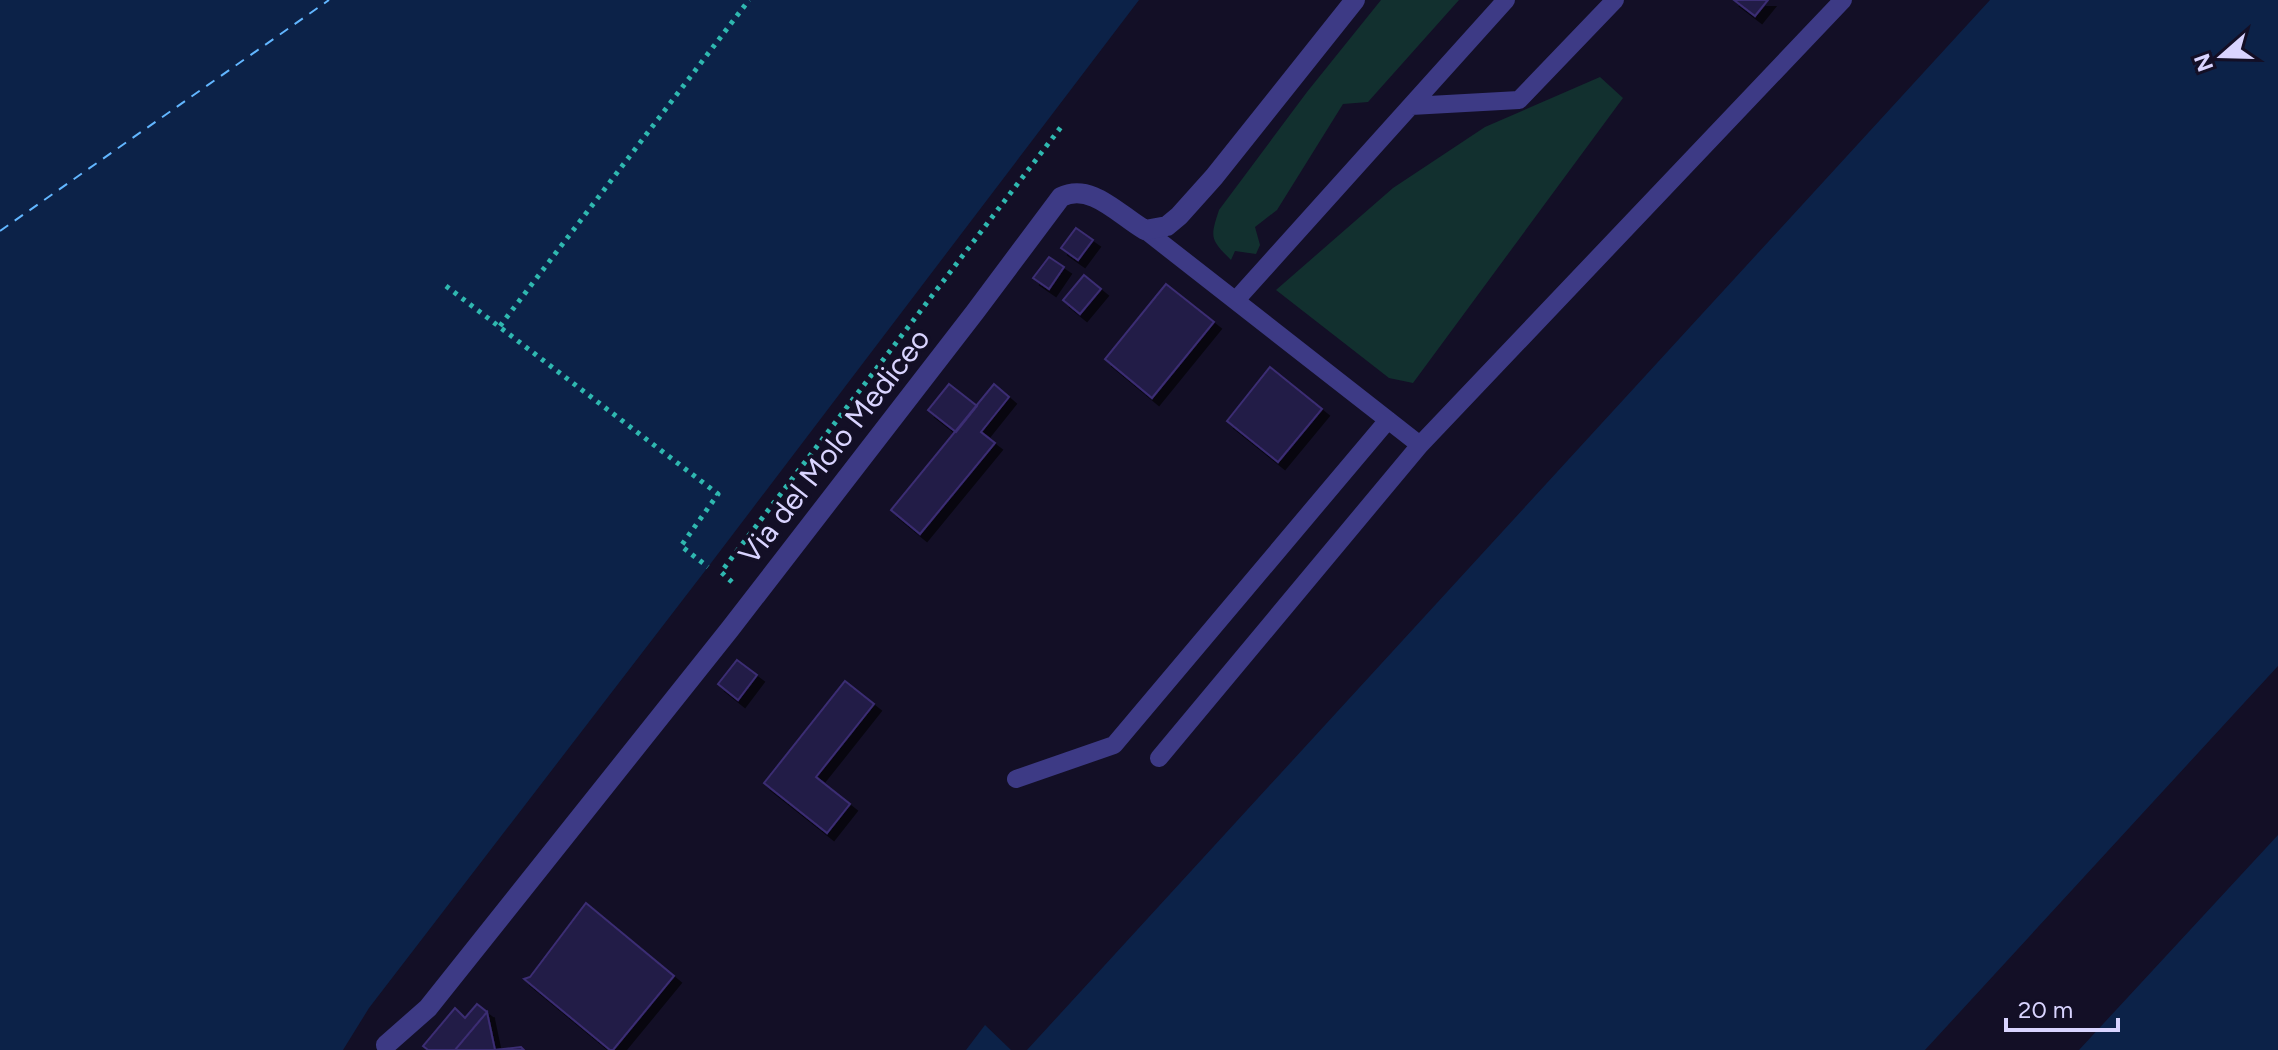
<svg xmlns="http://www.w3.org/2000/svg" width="2278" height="1050" viewBox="0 0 2278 1050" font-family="Figtree,sans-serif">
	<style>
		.green { fill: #12302f }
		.water { fill: #0c2248 }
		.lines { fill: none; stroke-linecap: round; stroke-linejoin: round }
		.ferry { stroke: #62b6ff; stroke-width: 2; stroke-dasharray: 10 8; stroke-linecap: butt }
		.building { fill: #241b47; stroke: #3b2d73; stroke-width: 2; filter: url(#shadow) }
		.path { stroke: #2fb8b0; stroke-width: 5; stroke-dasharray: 4 6; stroke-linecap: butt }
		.lane { stroke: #3d3a85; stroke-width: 18 }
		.street { stroke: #3d3a85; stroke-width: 20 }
		.labels { text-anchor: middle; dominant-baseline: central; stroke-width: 7; stroke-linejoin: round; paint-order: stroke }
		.street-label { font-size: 30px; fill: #d9d4ff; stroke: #130f26 }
	</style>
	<defs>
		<filter id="shadow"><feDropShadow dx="7" dy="7" stdDeviation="0" flood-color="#0009"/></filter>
	</defs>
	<rect width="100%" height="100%" fill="#130f26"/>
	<path class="green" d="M1381,0H1459L1368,102L1343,104L1277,210L1255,227L1260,245L1256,254L1235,251L1231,260C1210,239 1210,238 1219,210L1307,92Z
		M1600,77L1623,98L1413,383L1389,378L1276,290L1393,188L1485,127Z"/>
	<path class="water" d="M0,0H1139L708,567L369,1008L343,1050H0Z
		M1990,0H2278V666L1925,1050H1027Z
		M2278,835V1050H2079Z
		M985,1025L1011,1050H966Z"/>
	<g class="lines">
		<path class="ferry" d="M0,231L329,0"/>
	</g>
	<path class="building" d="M1734,0H1768L1755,16Z
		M1076,228L1093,240L1078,260L1061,248Z
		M1049,257L1064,267L1049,289L1033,278Z
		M1084,275L1101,289L1080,314L1063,300Z
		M1166,284L1214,322L1152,398L1105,359Z
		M1270,367L1322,409L1278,462L1227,421Z
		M949,384L977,406L956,432L928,410Z
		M994,384L1009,397L981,432L995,443L920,534L891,510Z
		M737,660L757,675L738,700L718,684Z
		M845,681L874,704L816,777L850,804L827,833L764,783Z
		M586,903L674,976L613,1050H610L524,979L530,977Z
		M477,1004L487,1012L455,1050H428L423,1046L455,1008L465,1018Z
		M487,1012L495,1050L521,1047L524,1050H455Z"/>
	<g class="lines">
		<path class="path" d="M446,286L718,494L681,546L708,567
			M500,326L749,0
			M732,582L721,572L1061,127"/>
		<path class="lane" d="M1411,106L1519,100L1615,0
			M1145,230L1420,445
			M1236,300L1506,0
			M1159,758L1420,445L1843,0
			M1016,779L1114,745L1388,420"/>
		<path class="street" d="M386,1045L428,1008L730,629L975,312L1061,197C1091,182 1119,215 1145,230L1167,226L1179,216L1214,177L1355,0"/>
	</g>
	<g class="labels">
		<g class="street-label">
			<text transform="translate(834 446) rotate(-52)">Via del Molo Mediceo</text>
		</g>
	</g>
	<g transform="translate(2222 56) rotate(250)" stroke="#130f26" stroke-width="6" paint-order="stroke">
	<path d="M0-6L14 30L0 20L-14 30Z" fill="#d9d4ff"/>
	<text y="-12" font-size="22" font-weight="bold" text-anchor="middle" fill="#d9d4ff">N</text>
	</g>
	<path d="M2006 1018v12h112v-12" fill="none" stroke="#d9d4ff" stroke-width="4"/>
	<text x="2018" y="1018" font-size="24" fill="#d9d4ff" stroke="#130f26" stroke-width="6" paint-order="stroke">20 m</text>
</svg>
